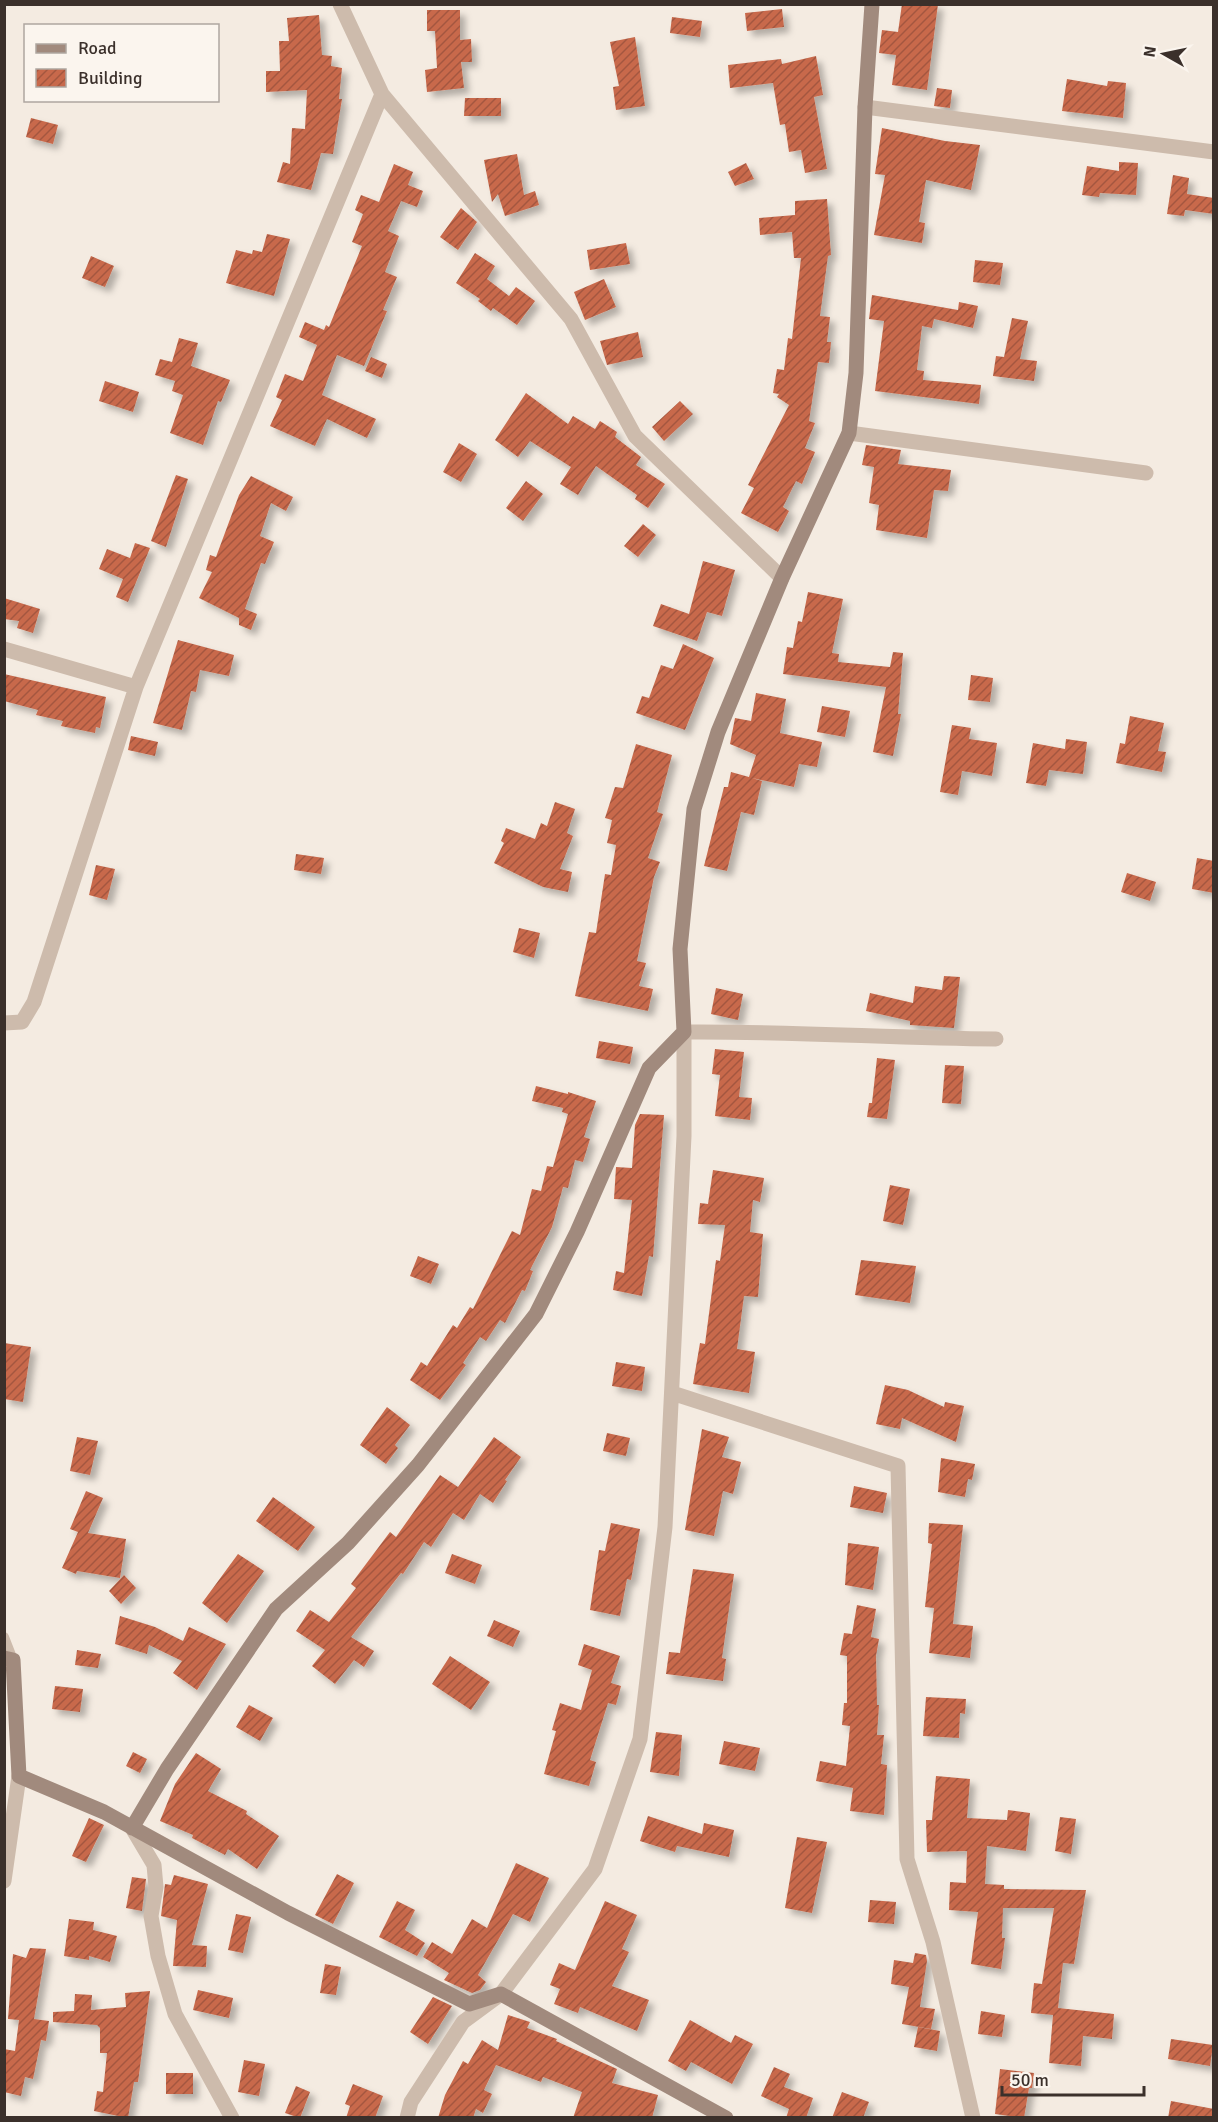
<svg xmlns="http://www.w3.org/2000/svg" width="1218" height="2122" viewBox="0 0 1218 2122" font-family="Signika,sans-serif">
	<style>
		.building { fill: url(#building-hatch); filter: url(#shadow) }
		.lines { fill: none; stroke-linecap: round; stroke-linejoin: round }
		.lane { stroke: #cdbbac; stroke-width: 10 }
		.street { stroke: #cdbbac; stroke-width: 15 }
		.secondary { stroke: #a18a7d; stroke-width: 15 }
	</style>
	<defs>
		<pattern id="building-hatch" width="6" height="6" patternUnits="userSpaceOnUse" patternTransform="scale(1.5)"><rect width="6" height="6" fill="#c8694b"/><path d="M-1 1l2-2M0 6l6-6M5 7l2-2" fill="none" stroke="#a4573f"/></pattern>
		<filter id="shadow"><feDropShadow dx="5.5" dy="5.5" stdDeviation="3" flood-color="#0004"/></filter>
	</defs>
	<rect width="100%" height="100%" fill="#f4ebe1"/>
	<path class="building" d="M902,4H938L927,90L892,85L896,55L879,53L882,30L898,32Z
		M782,9L784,27L747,31L745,13Z
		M427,10H460V40L471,39L472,62H461L464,88L427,92L425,70L437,68L435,31H427Z
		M319,15L322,55L332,56L331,66L342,68L339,99H342L333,154L321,153L311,190L277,182L283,162L290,164L292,128L305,129L307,90L266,92V71H280L279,41H289L287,18Z
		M672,17L702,21L700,37L670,33Z
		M635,37L645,106L616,110L613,87L619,86L610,42Z
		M816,56L823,95L814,97L827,169L805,173L801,150L789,152L785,124L780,125L773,83L730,88L728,65L781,59L782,64Z
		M1067,79L1107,86L1108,81L1126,83L1123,118L1062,111Z
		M937,88L952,90L950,108L934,106Z
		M465,98H501V116H464Z
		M31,118L58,125L53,144L26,137Z
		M882,128L945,141L980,145L971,190L926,180L919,222L925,223L922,243L874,235L885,175L875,174Z
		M517,154L524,195L535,191L539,205L505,216L498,194L492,202L484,160Z
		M1119,162L1138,163L1136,195L1100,193L1099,197L1082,195L1087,166L1119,171Z
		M746,163L754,179L735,186L728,172Z
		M394,164L413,172L408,185L423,191L417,207L401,201L388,231L399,236L385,272L397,277L383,310L387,311L364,366L337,355L322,395L376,419L367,438L327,419L315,446L270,426L282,400L276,397L285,374L303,381L317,345L299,337L305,322L324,330L326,325L329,327L362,246L352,242L363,214L355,210L361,195L379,202Z
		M1173,175L1189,178L1187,194L1214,198V214L1185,210L1184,216L1167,214Z
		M827,199L831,255L828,256L820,316L830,317L827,342H831L829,363L818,362L809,421L815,423L805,448L815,452L802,484L796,481L783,507L789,511L778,532L741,513L754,488L748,485L789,405L777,397L779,394L773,393L777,369L784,370L788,338L792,339L801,258H794L792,232L760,235L759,218L795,215V201Z
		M461,208L477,222L458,250L440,237Z
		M267,234L290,239L274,296L226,283L236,250L252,254L253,250L262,252Z
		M626,243L630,264L590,270L587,250Z
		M475,253L495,266L487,279L509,296L516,287L535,301L517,325L493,308L491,311L478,301L480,299L456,283Z
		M91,256L114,266L105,287L82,278Z
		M975,260L1003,263L1000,285L973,282Z
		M604,279L616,307L585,320L574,292Z
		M872,295L958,310L959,302L978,306L973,328L934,319L932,328L922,326L917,370L924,371L923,380L981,385L979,404L875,391L884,321L869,319Z
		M1012,318L1028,321L1020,359L1037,361L1034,381L993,376L996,356L1004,357Z
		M638,332L643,357L607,365L600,341Z
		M179,338L198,343L191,366L230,380L221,402L218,401L203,445L170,433L183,395L172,391L175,381L155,375L160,359L172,362Z
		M371,357L387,364L382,378L365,371Z
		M105,381L139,392L133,412L99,401Z
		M526,393L568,424L573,416L595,429L600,421L617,432L615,437L641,457L636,465L665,484L648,508L635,499L637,495L596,466L578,495L560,484L571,467L530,441L518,457L495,440Z
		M680,401L693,414L664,441L652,427Z
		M459,443L477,454L461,482L443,472Z
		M866,445L901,450L898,464L951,470L948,491L934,490L927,538L876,530L879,505L869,503L874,467L862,465Z
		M176,475L188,479L166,547L151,541Z
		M251,476L293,497L286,511L271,503L260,536L274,542L265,564L261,563L245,609L257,614L251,630L239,625V618L199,598L212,572L206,570L210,555L216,557L239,495Z
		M526,481L543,494L523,521L506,508Z
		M643,524L656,535L638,557L624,546Z
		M135,543L150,548L128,602L116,597L123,579L99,569L107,549L130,558Z
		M703,561L735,570L722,616L707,612L697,641L653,626L661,604L689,614Z
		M808,592L843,599L832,653L839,654L838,662L890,667L893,652L903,653L898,714H901L893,756L873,752L886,687L783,674L787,647L793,648L798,621L802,622Z
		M4,598L40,609L33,633L17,628L19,621L4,619Z
		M178,640L234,655L229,676L200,670L196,692L191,691L182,730L153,723Z
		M683,644L714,658L685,730L636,713L642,696L649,698L661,665L673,669Z
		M4,674L106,697L100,728L96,727L95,733L61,726L63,721L36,715L38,710L4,701Z
		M971,675L993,678L990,702L968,700Z
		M756,693L786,699L780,733L822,742L817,767L799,764L794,787L752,778L762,781L754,815L741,812L727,871L704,866L724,787H728L731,772L749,777L756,755L730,744L735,718L751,721Z
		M822,706L850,711L845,737L817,732Z
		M1130,716L1164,723L1158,751L1166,752L1162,772L1116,763L1120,743L1125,744Z
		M952,725L971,728L969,739L997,743L992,776L962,771L958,795L940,792Z
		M131,736L158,742L155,756L128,750Z
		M1066,739L1087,742L1083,774L1049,770L1046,786L1026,783L1033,743L1065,749Z
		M636,744L672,755L657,812L663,814L648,858L660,862L654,877L637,961L646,963L639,986L653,989L648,1011L575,996L589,932L596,933L605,874L611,875L616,845L607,843L612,820L605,818L615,787L623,788Z
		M555,802L575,809L567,833L573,836L560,869L572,872L568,892L543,887L494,863L504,843L501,841L506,828L535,839L541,823L547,826Z
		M296,854L324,858L321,874L294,870Z
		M1197,858L1214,861V893L1192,889Z
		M96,865L115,869L107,900L89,895Z
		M1127,873L1156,882L1150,901L1121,892Z
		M519,928L540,933L534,958L513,952Z
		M944,976L960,977L954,1028L910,1025V1021L866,1011L870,993L913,1003L915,986L942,990Z
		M716,988L743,994L738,1020L711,1014Z
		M599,1041L633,1047L630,1064L596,1058Z
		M715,1049L744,1052L739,1097L752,1098L750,1120L715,1116L720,1075L712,1074Z
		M877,1058L895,1060L887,1119L867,1117L869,1103H872Z
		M945,1065L964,1066L961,1104L942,1103Z
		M536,1086L568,1094V1092L596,1101L584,1137L590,1139L583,1162L575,1160L568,1188L563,1187L552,1227L530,1270L533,1271L525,1291L522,1290L505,1323L500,1320L486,1341L480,1337L463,1363L466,1365L440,1400L410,1380L421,1362L427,1366L453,1325L457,1328L470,1307L473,1309L512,1231L520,1235L532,1189L541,1191L547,1166L553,1167L568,1114L562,1112L563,1108L532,1101Z
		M640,1114L664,1115L653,1257L649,1256L642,1296L613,1290L616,1271L624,1273L632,1200L614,1199L616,1167L632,1168L635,1125Z
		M713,1170L764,1178L760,1202L753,1200L750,1232L763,1234L758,1297L744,1296L737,1349L755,1352L749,1393L693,1384L700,1343L705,1344L716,1260L720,1261L725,1225L698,1224L700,1203L708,1204Z
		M890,1185L910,1189L903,1225L883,1221Z
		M418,1256L439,1264L431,1284L410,1276Z
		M861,1260L916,1266L910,1303L855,1295Z
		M4,1343L31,1347L23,1402L4,1399Z
		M616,1362L645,1367L642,1391L612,1386Z
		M885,1385L908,1390L944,1407L945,1402L964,1406L956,1442L902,1418L900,1429L876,1424Z
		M387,1407L410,1425L395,1445L398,1448L386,1464L360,1445Z
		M702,1429L729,1437L722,1457L741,1462L733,1494L723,1491L714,1536L685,1530Z
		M607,1433L630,1438L626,1456L603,1451Z
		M77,1437L98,1441L90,1475L70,1471Z
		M494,1437L521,1457L505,1480L507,1481L493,1503L480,1494L464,1520L453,1513L431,1547L424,1542L403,1574L401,1573L351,1637L374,1651L364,1667L354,1660L335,1684L312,1666L325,1650L296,1631L310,1610L329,1622L356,1588L351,1584L390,1532L396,1537L440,1475L458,1487Z
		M941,1458L975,1464L972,1480L968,1479L965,1497L938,1492Z
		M854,1486L887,1493L883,1513L850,1507Z
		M86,1491L103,1498L88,1533L126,1539L120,1578L77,1571L76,1574L62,1568L78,1532L70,1529Z
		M273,1497L315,1527L298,1551L256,1521Z
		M611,1523L640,1529L631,1580L627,1579L620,1616L590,1610L599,1550L605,1551Z
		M929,1523L963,1525L953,1624L973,1626L970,1658L929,1653L934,1608L925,1607L932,1544L928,1543Z
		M848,1543L879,1547L873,1590L845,1585Z
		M238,1554L264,1571L227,1623L202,1603Z
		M452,1554L482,1565L475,1584L445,1573Z
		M693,1569L734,1574L722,1658L726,1659L723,1681L666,1674L669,1652L680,1653Z
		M124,1575L136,1588L121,1604L109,1591Z
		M857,1605L876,1609L871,1637L879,1639L876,1656L877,1705H879L877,1735H884L881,1764L887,1765L884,1815L850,1811L853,1788L816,1781L820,1761L846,1766L850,1726L842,1725L844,1703H847V1656L840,1655L844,1633L852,1634Z
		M120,1616L155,1627L183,1641L189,1627L226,1644L197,1690L173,1673L182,1661L149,1645L147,1654L115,1644Z
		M494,1620L520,1631L513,1647L487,1636Z
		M584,1644L620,1656L611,1683L621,1686L616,1705L608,1703L590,1760L596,1762L589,1786L544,1774L556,1731L552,1730L560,1703L581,1710L592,1670L578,1665Z
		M77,1650L101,1654L98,1668L75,1665Z
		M450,1656L490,1682L471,1710L432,1684Z
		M55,1686L83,1689L80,1712L52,1709Z
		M926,1697L966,1699L965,1714L960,1713L959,1738L923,1736Z
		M249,1705L273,1718L260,1741L236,1727Z
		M656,1732L682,1735L679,1776L650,1772Z
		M724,1741L760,1748L755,1771L719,1764Z
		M133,1752L147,1759L140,1773L126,1766Z
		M196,1753L221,1769L208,1791L247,1811L246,1814L279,1836L257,1869L228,1849L225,1855L192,1838L193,1835L160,1821L175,1784Z
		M936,1776L970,1779L967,1818L1007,1820L1008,1810L1030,1813L1026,1851L987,1846L985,1884L1004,1885V1889L1086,1890L1074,1964L1063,1963L1058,2008L1114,2014L1112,2039L1083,2036L1081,2066L1049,2063L1053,2015L1031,2013L1034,1983L1042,1984L1054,1908H1003L1002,1938H1005L1001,1969L971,1964L978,1912L949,1910L950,1882L966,1883L967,1851L927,1852L926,1820H932Z
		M648,1816L702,1834L704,1823L734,1830L729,1857L677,1846L675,1852L640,1841Z
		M1060,1817L1076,1819L1071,1854L1055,1851Z
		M89,1818L104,1825L86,1862L72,1856Z
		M797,1837L827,1842L812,1913L785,1908Z
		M516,1863L549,1878L530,1922L513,1914L478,1975L486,1982L480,1990L472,1993L444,1980L449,1973L423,1957L432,1942L452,1954L472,1919L487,1928Z
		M337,1874L354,1883L333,1924L315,1915Z
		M174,1875L208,1884L192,1945L207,1946L206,1967L173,1966L177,1920L161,1916L165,1884L171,1885Z
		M132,1877L146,1879L142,1911L126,1908Z
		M870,1900L896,1902L894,1924L868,1922Z
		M397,1901L415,1910L405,1930L425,1943L417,1956L379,1937Z
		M605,1901L637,1915L622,1949L629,1952L612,1986L649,2000L637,2031L580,2007L578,2013L554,2004L560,1989L550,1985L559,1963L575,1970Z
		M236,1914L251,1917L243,1953L228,1950Z
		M69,1919L94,1922L93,1930L117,1936L110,1962L89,1956V1960L64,1956Z
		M30,1948L46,1949L34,2019L49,2021L46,2041L41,2040L33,2079L25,2077L21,2096L4,2092V2049L15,2051L19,2020L8,2019L13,1954L26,1958Z
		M915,1953L926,1955L927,1961L920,2007L935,2009L931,2029L902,2024L909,1987L891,1984L894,1960L913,1963Z
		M325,1964L341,1967L336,1995L320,1993Z
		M198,1990L233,1998L229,2018L193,2010Z
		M150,1991L138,2082H134L128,2118L94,2111L97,2091L103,2092L107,2053H100V2028L97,2025L53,2022V2012L74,2011L75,1994L92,1995L91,2010L126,2007L125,1993Z
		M433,1997L452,2006L428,2044L410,2032Z
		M981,2011L1005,2015L1002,2037L978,2034Z
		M508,2015L530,2022L527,2028L557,2039L556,2041L617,2069L612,2083L658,2095L652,2118H573L582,2092L543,2077L541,2082L496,2065L484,2090L492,2094L483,2113L476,2109L473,2118H438L445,2095L463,2061L468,2064L482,2040L498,2050Z
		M690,2020L731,2043L735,2035L753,2044L732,2084L691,2062L686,2071L668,2061Z
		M918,2027L940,2031L937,2051L914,2047Z
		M1171,2039L1213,2045L1210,2066L1168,2059Z
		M244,2060L265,2064L259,2096L238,2092Z
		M774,2067L790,2074L784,2087L813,2098L806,2118H786L789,2109L761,2096Z
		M1000,2069L1034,2073L1032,2088H1029L1024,2118L995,2114Z
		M166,2073H193V2094H166Z
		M353,2084L383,2096L375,2118H346L350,2106L345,2104Z
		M296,2086L310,2092L300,2118L285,2113Z
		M842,2092L869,2102L863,2118H832Z
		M1171,2101L1214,2109V2118H1168Z"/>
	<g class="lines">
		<path class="lane" d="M4,1637L13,1660"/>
		<path class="street" d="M340,4L382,94L571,319L635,436L782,578
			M865,107L1214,152
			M849,433L1146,473
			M4,649L136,687
			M4,1023L22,1022L34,1002L136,687L382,94
			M672,1393L898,1466L907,1859L933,1942L973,2118
			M132,1828L154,1865L156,1887L151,1916L158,1956L175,2014L232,2118
			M4,1881L19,1776
			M407,2118L411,2102L463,2022L501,1994L595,1869L640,1739L665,1527L684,1136V1032C788,1031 891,1038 996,1039"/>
		<path class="secondary" d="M4,1658L13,1660L19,1776L104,1812L288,1913L469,2004L501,1994L726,2118
			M132,1828L167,1769L276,1609L348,1543L418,1465L536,1314L577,1232L649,1068L684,1032L680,949L694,809L718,732L782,578L849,433L856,373L865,107L872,4"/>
	</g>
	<rect width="1218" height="2122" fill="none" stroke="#3b302b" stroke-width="12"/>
	<rect x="24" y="24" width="195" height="78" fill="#fbf5ee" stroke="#aea6a0" stroke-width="1.5"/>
	<rect x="36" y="44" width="30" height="9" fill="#a18a7d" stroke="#aea6a0" stroke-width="1.5"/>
	<text x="78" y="54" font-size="18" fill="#3b302b">Road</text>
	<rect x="36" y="69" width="30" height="18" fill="url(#building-hatch)" stroke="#aea6a0" stroke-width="1.5"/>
	<text x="78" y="84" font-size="18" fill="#3b302b">Building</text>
	<g transform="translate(1164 54) rotate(279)" stroke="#fbf5ee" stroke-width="4.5" paint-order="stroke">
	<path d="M0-4.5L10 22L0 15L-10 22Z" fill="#3b302b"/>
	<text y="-9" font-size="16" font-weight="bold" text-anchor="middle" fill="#3b302b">N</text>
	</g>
	<path d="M1002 2086v9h142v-9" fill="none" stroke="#3b302b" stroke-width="3"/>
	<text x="1011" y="2086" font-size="18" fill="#3b302b" stroke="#fbf5ee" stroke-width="4.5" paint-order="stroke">50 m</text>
</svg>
